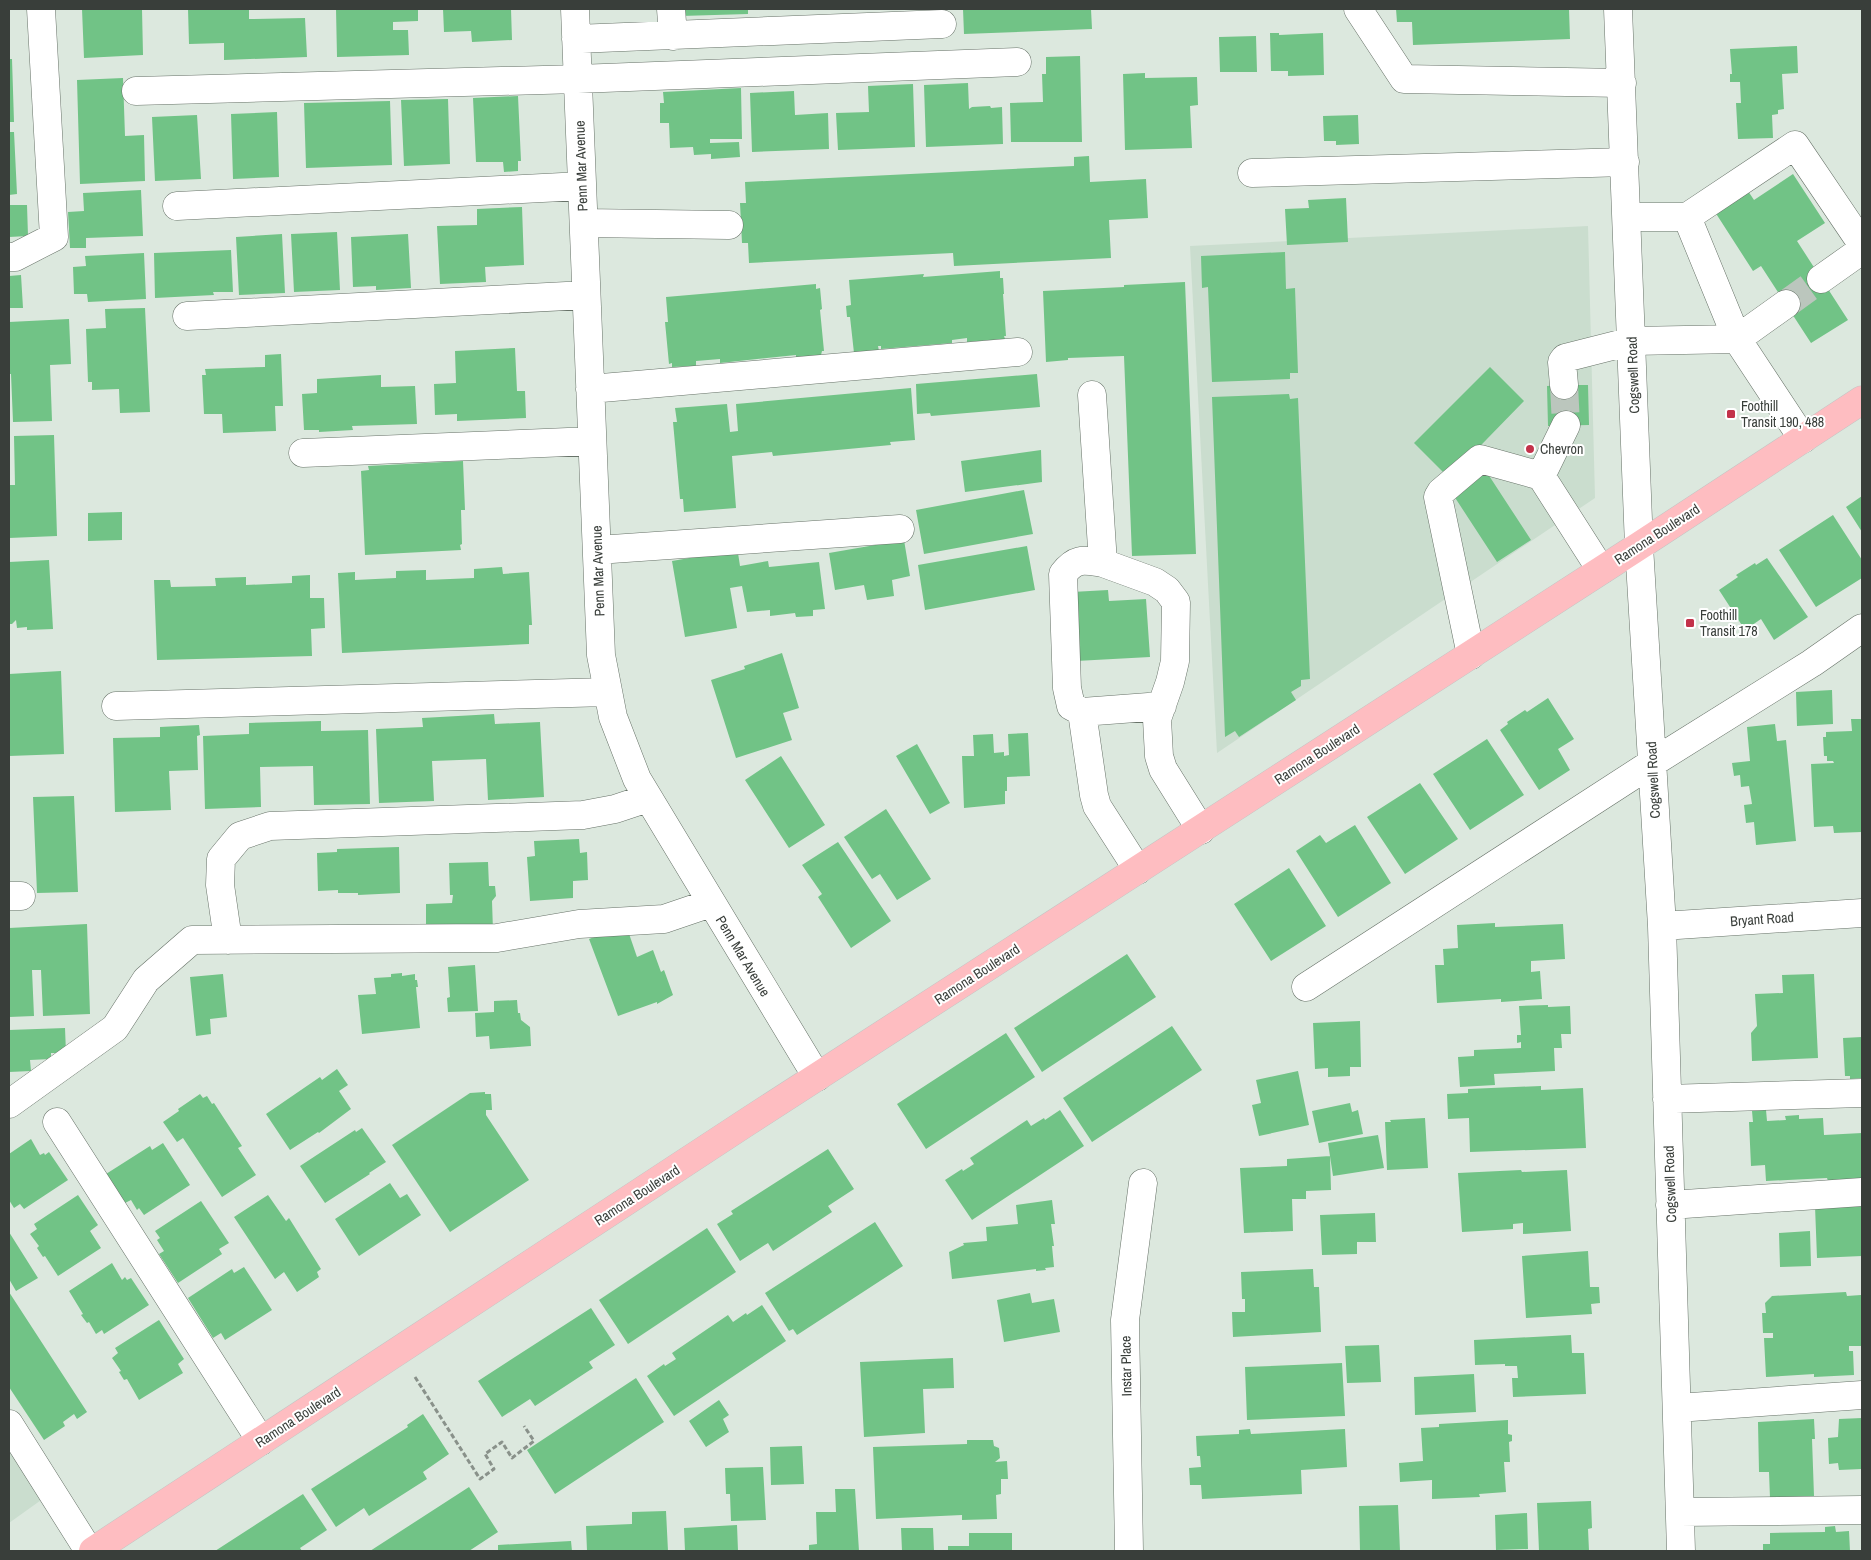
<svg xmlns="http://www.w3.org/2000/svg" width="1871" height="1560" viewBox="0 0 1871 1560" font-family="'Archivo Narrow',sans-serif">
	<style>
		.built { fill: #caddce }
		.building { fill: #71c386 }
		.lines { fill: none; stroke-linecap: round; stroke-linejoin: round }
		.minor-tunnel { stroke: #bbc6bd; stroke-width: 28; stroke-dasharray: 28 14; stroke-linecap: butt }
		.minor-casing { stroke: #677268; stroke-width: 29 }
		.major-casing { stroke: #c4c5c4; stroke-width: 29 }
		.path { stroke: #89918a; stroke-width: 3; stroke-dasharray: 5 2.5; stroke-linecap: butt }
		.minor { stroke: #fff; stroke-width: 28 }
		.major { stroke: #febdc1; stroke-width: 28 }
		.poi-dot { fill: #c3324a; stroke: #fff; stroke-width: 2 }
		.labels { text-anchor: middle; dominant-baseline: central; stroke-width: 4; stroke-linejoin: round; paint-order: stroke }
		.street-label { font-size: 14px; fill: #393e3a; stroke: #fff }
		.poi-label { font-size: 14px; fill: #393e3a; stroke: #fff; text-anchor: start }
	</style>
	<rect width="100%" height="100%" fill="#dce8de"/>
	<path class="built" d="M1588,226L1595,498L1217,753L1190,246Z
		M9,1445L44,1498L9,1523Z"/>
	<path class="building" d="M82,9H142L143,55L84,58Z
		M188,9H249V19L305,18L307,57L224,60V43L189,44Z
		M336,9H418V21L393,22V30H408L409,55L337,57Z
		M443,9H511L512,40L472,42L471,31L444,32Z
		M681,9H748V14L681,16Z
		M963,9H1091L1092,29L964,34Z
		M1396,9H1569L1570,39L1413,45L1412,22H1397Z
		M1270,33H1279V35L1323,33L1324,75L1288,76V71H1271Z
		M1256,36L1257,72H1220L1219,37Z
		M1797,46L1798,73L1782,74L1784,109L1778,110V114L1772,115L1773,138L1738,139L1736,103H1741L1740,82H1730V74H1732L1730,49Z
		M1080,56L1082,142H1011L1010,103L1043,102L1042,74H1046V57Z
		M9,59H12L14,122H9Z
		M1145,73V78L1197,77L1198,105L1190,106L1192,148L1125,150L1123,74Z
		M123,78L125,136L144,135L145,181L80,184L77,80Z
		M968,83L969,109L972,107L990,106L991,108L1002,107L1003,144L926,147L924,85Z
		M913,84L915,147L838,150L836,113L869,112L868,86Z
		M741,88L742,139H710V143L739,142L740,157L711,159V154L694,155L693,147L670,148L669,123H660V103H664L663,92Z
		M794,91L795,115L828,113L829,149L752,152L750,93Z
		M518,96L521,161H518V171L504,172L503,162H476L473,98Z
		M448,99L450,164L404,166L401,100Z
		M390,101L392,165L306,168L304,103Z
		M277,112L279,177L233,179L231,114Z
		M197,115L201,179L155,181L152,117Z
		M1358,115L1359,144L1336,145V141H1324L1323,116Z
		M9,132H14L17,194L9,195Z
		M1089,156L1090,182L1146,179L1148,218L1109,220L1111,258L954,266L953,253L749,263L748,243H742L740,203H746L745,182L1074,166V157Z
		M1793,174L1825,223L1797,241L1848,320L1811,343L1761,266L1753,271L1715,212L1748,191L1754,200Z
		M141,190L143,236L86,238V248H70L68,212L84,211L83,193Z
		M1346,198L1348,242L1287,245L1285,209L1309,208L1308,200Z
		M9,205H27L28,236L9,237Z
		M522,207L524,265L485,267L486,282L440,284L437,226L477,225V209Z
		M337,232L340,290L294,292L291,234Z
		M282,234L285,293L239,295L236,237Z
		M408,234L411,288L376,290V286L353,287L351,237Z
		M231,250L233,292H213L214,295L155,298L154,253Z
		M1285,252L1286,289L1295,288L1298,373H1290V379L1212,382L1208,287L1202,288L1201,256Z
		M144,253L146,299L88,302L87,294H74L73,267L86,266L85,256Z
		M1000,271V278H1003L1004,294H1003L1006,336H1004L1005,339L967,342V338L952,340V343L881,349V346H878L879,351L854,353L850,317H847L846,306L851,305L849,280L924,274L923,277Z
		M21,275L23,308H9V276Z
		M1185,282L1196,554L1132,556L1124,356L1068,358V360L1046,362L1043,291L1124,287V285Z
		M816,284V289L820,288L822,309L820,310L824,351H822L821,355L796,358V355L720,363V359L696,361V366L672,367V363L669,364L665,322H668L666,297Z
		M145,308L150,412L120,413L119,389L92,390V382H88L86,329L106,328L105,309Z
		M69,319L71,364L50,365L52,421L13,422L11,374H9V322Z
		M515,348L517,391H525L526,418L457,421V414L435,415L434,384L456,383L455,351Z
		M281,354L283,406H275L276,431L223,433L222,414H204L202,375H206L205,369L265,367V355Z
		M1490,367L1524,401L1449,478L1414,443Z
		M1037,374L1040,407L931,416L930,413L917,414L916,384Z
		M381,375V387L415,386L417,424L352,426L353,430L319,432V430H304L302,394L317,393V379Z
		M1564,385H1588L1589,425L1548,426L1547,386Z
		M911,388L915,440L890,442L891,445L773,456L772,452L732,456L736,508L684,512L683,499H680L673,422H677L675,408L727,404L730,432L738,431L736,404Z
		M1289,394L1290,399L1298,398L1310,679L1301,680V686L1291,692L1296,700L1239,737L1235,731L1225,737L1212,397Z
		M54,435L57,536L9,538V485H15L14,436Z
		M1041,450L1042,482L965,492L961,461Z
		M463,461L465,510H461L462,544L460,545L461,550L365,555L361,471L369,470L368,466Z
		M1486,471L1531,540L1497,562L1452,493Z
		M1024,490L1033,534L924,554L916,510Z
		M1862,496V532L1846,507Z
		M122,512V540L88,541V513Z
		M1833,515L1862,560V578L1816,607L1779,550Z
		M904,540L910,576L892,580L894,596L867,600L864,585L835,590L829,553Z
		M1027,546L1035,590L925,610L918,565Z
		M724,552L738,553L740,566L768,561L769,567L819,562L825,609L813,610V616L796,617L795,613L770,616V610L747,612L742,586L730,588L737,628L685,637L672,561Z
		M1767,558L1808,617L1774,640L1761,619L1745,630L1719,590L1738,577L1736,575L1755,563L1756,565Z
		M49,560L53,629L27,630V627L17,628L16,620L12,624H9V562Z
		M502,567L503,574L529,572L532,625H529V644L342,653L338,573L355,572V580L396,578V571L426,570V580L474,578V569Z
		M310,575V598H324L325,628L311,629L312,656L157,660L154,580H170L171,587L216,586L215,578L246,577V585L292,583V576Z
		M1108,590L1109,601L1146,599L1150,657L1076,661L1072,592Z
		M782,653L799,708L783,713L792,740L736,758L711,680L745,669L744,666Z
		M61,671L64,754L9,756V674Z
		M1832,690L1833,724L1797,726L1796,692Z
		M1548,698L1574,739L1558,749L1570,770L1539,790L1500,730L1508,724L1507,722L1525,710L1527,712Z
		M494,714L495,724L540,722L544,797L488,800L486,759L432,761L434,801L379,803L376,729L423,727L422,718Z
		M1851,719H1862V832L1834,833L1833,826L1814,827L1811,764L1834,763L1833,761H1827V756H1824L1823,737H1826V732L1852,731Z
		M321,721V731L368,730L370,804L314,805L313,766L260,767L261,807L205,809L203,736L249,734V723Z
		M1775,724L1777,741L1786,740L1796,841L1756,845L1754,822L1746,823L1744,805L1752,804L1749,786L1741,787L1740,775L1734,776L1732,763L1750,761L1747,727Z
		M199,725L200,735L197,736L198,770L169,771L171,810L115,812L113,738L160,737V727Z
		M1028,733L1030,776L1007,777V791H1005V804L964,808L962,756H974L973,735L993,734L994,753L1004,752V756L1009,755L1008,734Z
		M1487,739L1524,795L1470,830L1433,774Z
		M917,744L950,803L930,814L896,756Z
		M781,756L825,825L789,848L745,780Z
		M1420,783L1458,839L1405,874L1367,817Z
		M74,796L78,892L37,893L33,797Z
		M886,809L931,879L897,900L880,874L872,879L844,837Z
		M1355,825L1391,883L1338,917L1296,851L1320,835L1326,843Z
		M579,839L580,853L587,852L588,880L573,881V898L530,901L527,857L535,856L534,841Z
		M838,842L891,921L851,948L818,897L822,894L802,865Z
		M399,847L400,893L358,895V893H338V890L318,891L317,853L337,852V849Z
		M488,862L489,886H495L496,896L492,901L493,931L432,933V924H426V904L452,903L453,895H450L449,863Z
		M1289,868L1326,926L1271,961L1234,904Z
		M1495,923V927L1563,924L1565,959L1531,961V972L1540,971L1542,999L1501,1002V999L1437,1003L1435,965H1444L1443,949L1458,948L1457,925Z
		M87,924L90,1014L43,1016L41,970H32L34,1016L9,1017V928Z
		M626,925L637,957L653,950L661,972L664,970L673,995L657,1004V1002L618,1016L589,939Z
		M1127,954L1156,997L1042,1072L1014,1028Z
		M475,965L478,1011L448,1012L447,998L450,997L448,967Z
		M402,973V976L415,974V980H417L418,987H416L420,1028L362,1034L358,995L376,994L374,978L391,977V974Z
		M223,974L227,1017L210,1019L211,1034L196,1036L190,977Z
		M1814,974L1818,1058L1752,1061L1751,1033L1757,1026L1755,994L1783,993L1782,975Z
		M517,1000L518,1013H520L521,1020L530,1027L531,1046L490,1049L489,1036L476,1037L475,1013L494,1012V1001Z
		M1548,1005V1007L1570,1006L1571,1034H1561L1562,1048H1554L1555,1071L1494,1074L1495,1085L1460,1087L1458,1057L1474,1056V1050L1521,1048V1042L1517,1043V1035H1521L1519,1006Z
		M1360,1021L1361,1067H1350V1076L1328,1077V1068L1315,1069L1313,1023Z
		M1172,1026L1202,1070L1092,1142L1063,1098Z
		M65,1028L66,1053H51V1059L30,1060L31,1071L9,1072V1030Z
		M1006,1033L1035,1077L926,1149L897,1104Z
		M1862,1037V1078L1850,1079V1076H1845L1843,1038Z
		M337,1069L348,1085L339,1091L351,1109L319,1133L318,1132L290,1150L266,1114L320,1077L322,1080Z
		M1298,1071L1309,1125L1259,1136L1252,1105L1261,1103L1256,1080Z
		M1541,1086V1090L1583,1088L1586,1148L1470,1152L1469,1118L1448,1119L1447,1094L1468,1093V1089Z
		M485,1092V1094H491L492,1110H486V1115L529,1180L450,1232L392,1145L470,1093Z
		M200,1094L203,1098L207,1096L212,1104L214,1103L242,1146L238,1148L256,1175L222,1197L183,1138L177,1142L163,1122L179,1111L178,1109Z
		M1350,1103L1352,1112L1358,1110L1363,1134L1319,1143L1312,1111Z
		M1060,1110L1084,1146L972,1220L945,1180L962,1169L963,1171L974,1164L970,1158L1027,1120L1031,1126L1044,1118L1045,1120Z
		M1766,1110L1767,1121L1786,1120L1785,1116L1799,1115V1119L1823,1118L1824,1135L1862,1133V1180L1828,1181L1827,1178L1766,1181L1765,1165L1751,1166L1749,1122H1753L1752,1111Z
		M1425,1118L1428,1168L1387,1170L1385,1122H1391L1390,1120Z
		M362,1128L386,1162L369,1173L370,1174L325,1203L300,1166L355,1130L356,1132Z
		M1378,1135L1384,1168L1333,1176L1328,1143Z
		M31,1139L40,1155L44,1153L45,1155L49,1152L68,1180L24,1209L20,1204L14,1208L9,1200V1154Z
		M163,1143L190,1185L144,1215L139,1208L137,1210L131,1200L125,1203L106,1174L150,1146L152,1150Z
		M828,1149L854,1189L828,1206L832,1212L773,1251L768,1243L740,1261L717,1224L733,1214L731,1211Z
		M1330,1156L1331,1190L1306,1191V1199H1292L1293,1231L1244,1233L1240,1168L1287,1166V1159Z
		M1521,1170L1522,1172L1567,1170L1571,1231L1523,1234V1223L1513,1224V1229L1462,1232L1458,1173Z
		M390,1183L400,1198L407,1194L421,1215L359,1256L335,1219Z
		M78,1195L98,1225L90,1231L101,1248L58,1276L45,1256L43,1257L37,1248L39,1246L30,1234L37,1229L34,1224Z
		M268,1195L286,1221L289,1218L321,1269L317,1272L319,1277L297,1292L284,1272L275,1279L234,1217Z
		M1052,1200L1055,1224H1051L1054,1246H1052L1054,1267L1045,1268L1046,1270L1036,1271V1269L952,1279L949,1252L964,1245L963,1243L987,1241L986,1227L1018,1224L1016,1205Z
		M201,1201L229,1243L219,1249L222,1254L178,1283L159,1254L164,1251L157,1240L160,1238L155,1231Z
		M1862,1204V1256L1817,1258L1815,1206Z
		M1375,1213L1376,1242H1357V1254L1322,1255L1320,1215Z
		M875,1222L903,1266L797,1335L793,1329L789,1331L765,1293Z
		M707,1228L736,1272L628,1344L599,1300Z
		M1810,1231L1811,1266L1780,1267L1779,1233Z
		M9,1232L38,1278L16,1291L9,1279Z
		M1588,1251L1590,1287H1599L1600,1303L1591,1304L1592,1314L1526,1318L1522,1256Z
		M112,1263L122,1280L125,1277L127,1280L131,1278L149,1305L104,1334L102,1330L96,1334L89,1322L87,1323L81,1315L83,1314L69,1291Z
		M244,1267L272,1310L225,1340L221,1333L213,1338L188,1298L232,1269L234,1273Z
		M1313,1269L1314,1287H1319L1321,1332L1233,1337L1232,1312H1245V1299H1242L1241,1272Z
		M9,1292L87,1412L77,1419L74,1414L63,1422L65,1426L44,1440L9,1387Z
		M1846,1292L1847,1296L1861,1295L1862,1346H1849V1351H1853L1854,1375L1814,1377V1374L1766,1377L1764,1338H1773V1333H1763L1762,1313H1766L1765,1303L1772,1296Z
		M1030,1293L1032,1303L1054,1299L1060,1332L1004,1342L997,1300Z
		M762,1305L786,1341L674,1416L647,1376L664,1364L665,1366L676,1359L672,1353L728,1315L733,1322L746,1313L747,1315Z
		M591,1308L615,1345L589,1362L593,1368L535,1406L530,1399L502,1417L478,1381Z
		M159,1320L184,1359L178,1364L183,1373L139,1400L127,1379L124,1380L119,1372L121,1371L112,1358L118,1353L115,1348Z
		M1571,1335L1572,1353H1584L1586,1394L1513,1397L1512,1378H1518L1517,1366H1505V1364L1475,1365L1474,1340Z
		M1379,1345L1381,1382L1347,1383L1345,1346Z
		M953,1358L954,1388L923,1389L925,1433L864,1437L860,1362Z
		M1342,1363L1345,1416L1247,1420L1245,1367Z
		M1474,1374L1476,1412L1415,1415L1414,1377Z
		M636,1378L664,1422L555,1494L527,1450Z
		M719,1400L729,1415L723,1419L729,1432L706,1447L689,1421Z
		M423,1414L449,1454L423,1472L427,1479L369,1516L364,1508L336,1527L311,1489L408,1427L407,1425Z
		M1862,1418V1469L1839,1470L1838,1463L1829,1464L1828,1438L1838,1437L1839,1419Z
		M1814,1419L1815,1439H1812L1814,1496L1770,1498L1769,1472H1759L1758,1422Z
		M1508,1420V1434L1512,1435V1441L1509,1442L1510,1462H1504L1506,1492L1479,1494L1480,1497L1432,1499V1480L1400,1482L1399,1463L1423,1461L1421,1428L1439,1427V1424Z
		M1250,1429L1251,1434L1345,1429L1347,1467L1301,1470L1302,1494L1202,1499L1201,1485H1190L1189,1468L1201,1467L1200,1456H1197L1196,1436L1239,1434V1430Z
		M967,1440H993L994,1446L999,1448L1000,1458L995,1462L1007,1461L1008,1479H1001V1494L996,1495L997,1519L962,1520V1515L876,1519L873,1447L967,1444Z
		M802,1446L804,1484L771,1485L770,1447Z
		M763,1467L766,1520L731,1521L730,1494H726L725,1468Z
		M469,1487L498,1532L469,1551H370Z
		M835,1489H855L859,1551H809V1545L817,1544L816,1512H836Z
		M303,1494L327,1530L300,1548L302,1551H215Z
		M1591,1501L1592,1528L1588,1529L1589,1551H1539L1537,1503Z
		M1398,1505L1400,1551H1360L1359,1506Z
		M666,1511L668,1551H587L586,1526L632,1524V1512Z
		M1527,1513L1528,1549L1496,1550L1495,1515Z
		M737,1525L738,1551H685L684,1528Z
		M1835,1526L1836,1532L1849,1531L1850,1551H1763V1544H1770V1533L1825,1532V1527Z
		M901,1528H933L934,1551H902Z
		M969,1533H1012V1551H948V1546H969Z
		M571,1541L572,1551H498V1545Z"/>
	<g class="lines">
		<path class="minor-tunnel" d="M1786,304L1821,279
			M1564,385L1566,425"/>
		<g class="minor-casing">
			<path id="minor" d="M575,9L601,655L613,717L637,779L817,1077
				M671,9L673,36
				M1358,9L1404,79L1622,83
				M1618,9L1639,546L1662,926L1681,1551
				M576,39L942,24
				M136,91L578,79L1017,62
				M1252,173L1625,162
				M177,206L582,186
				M1627,217H1687L1795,145L1862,244
				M584,223L729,225
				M9,257H15L54,237L41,9
				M1821,279L1862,250
				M1786,304L1737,339L1803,439
				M187,316L586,295
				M1564,385L1562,362L1565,358L1632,341L1737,339L1687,217
				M590,389L1018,352
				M1092,395L1103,563L1155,582L1167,590L1176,602L1175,661L1170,682L1157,719L1159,756L1163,769L1201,830
				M303,453L592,441
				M1541,476L1566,425
				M597,550L900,529
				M1103,563C1084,560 1076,557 1063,574L1067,688L1071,706L1082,712L1162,706
				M1471,655L1438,497L1441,492L1480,459L1541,476L1601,570
				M116,706L608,692
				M1082,712L1094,795L1097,806L1138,870
				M9,896H21
				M1662,926L1862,913
				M228,940L220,885L221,859L240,836L270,826L583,815L615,809L648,798
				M1306,987L1652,763L1812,663L1862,628
				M1667,1099L1862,1093
				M9,1104L115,1028L146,980L192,940L497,938L579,924L664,919L711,903
				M57,1122L261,1441
				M1670,1205L1862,1192
				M1677,1408L1862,1395
				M9,1424L89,1551
				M1680,1512L1862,1510
				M1129,1551L1125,1320L1143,1183"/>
		</g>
		<g class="major-casing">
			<path id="major" d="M93,1551L747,1122L1639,546L1862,400"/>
		</g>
		<path class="path" d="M415,1377L480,1479L494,1469L485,1454L502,1442L512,1458L534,1441L524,1426"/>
		<use href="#minor" class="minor"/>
		<use href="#major" class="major"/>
	</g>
	<g class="poi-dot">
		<rect x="1726" y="409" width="10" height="10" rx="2.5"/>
		<circle cx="1530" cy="449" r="5"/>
		<rect x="1685" y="618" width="10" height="10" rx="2.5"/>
	</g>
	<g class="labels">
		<g class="street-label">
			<text transform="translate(581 166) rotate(-92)">Penn Mar Avenue</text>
			<text transform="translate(1633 375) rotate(-92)">Cogswell Road</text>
			<text transform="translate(1657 534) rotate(-33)">Ramona Boulevard</text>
			<text transform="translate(598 571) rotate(-92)">Penn Mar Avenue</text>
			<text transform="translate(1317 754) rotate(-33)">Ramona Boulevard</text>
			<text transform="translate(1653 780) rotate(-93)">Cogswell Road</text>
			<text transform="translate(1762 919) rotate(-4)">Bryant Road</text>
			<text transform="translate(743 956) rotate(59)">Penn Mar Avenue</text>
			<text transform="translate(977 974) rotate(-33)">Ramona Boulevard</text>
			<text transform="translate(1670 1184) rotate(-92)">Cogswell Road</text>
			<text transform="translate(637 1195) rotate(-33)">Ramona Boulevard</text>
			<text transform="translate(1126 1366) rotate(-91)">Instar Place</text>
			<text transform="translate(298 1417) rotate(-33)">Ramona Boulevard</text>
		</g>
		<g class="poi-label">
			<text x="1741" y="406">Foothill<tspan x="1741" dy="16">Transit 190, 488</tspan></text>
			<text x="1540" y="449">Chevron</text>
			<text x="1700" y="615">Foothill<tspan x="1700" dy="16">Transit 178</tspan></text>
		</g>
	</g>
	<rect width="1871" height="1560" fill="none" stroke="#393e3a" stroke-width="20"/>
</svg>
